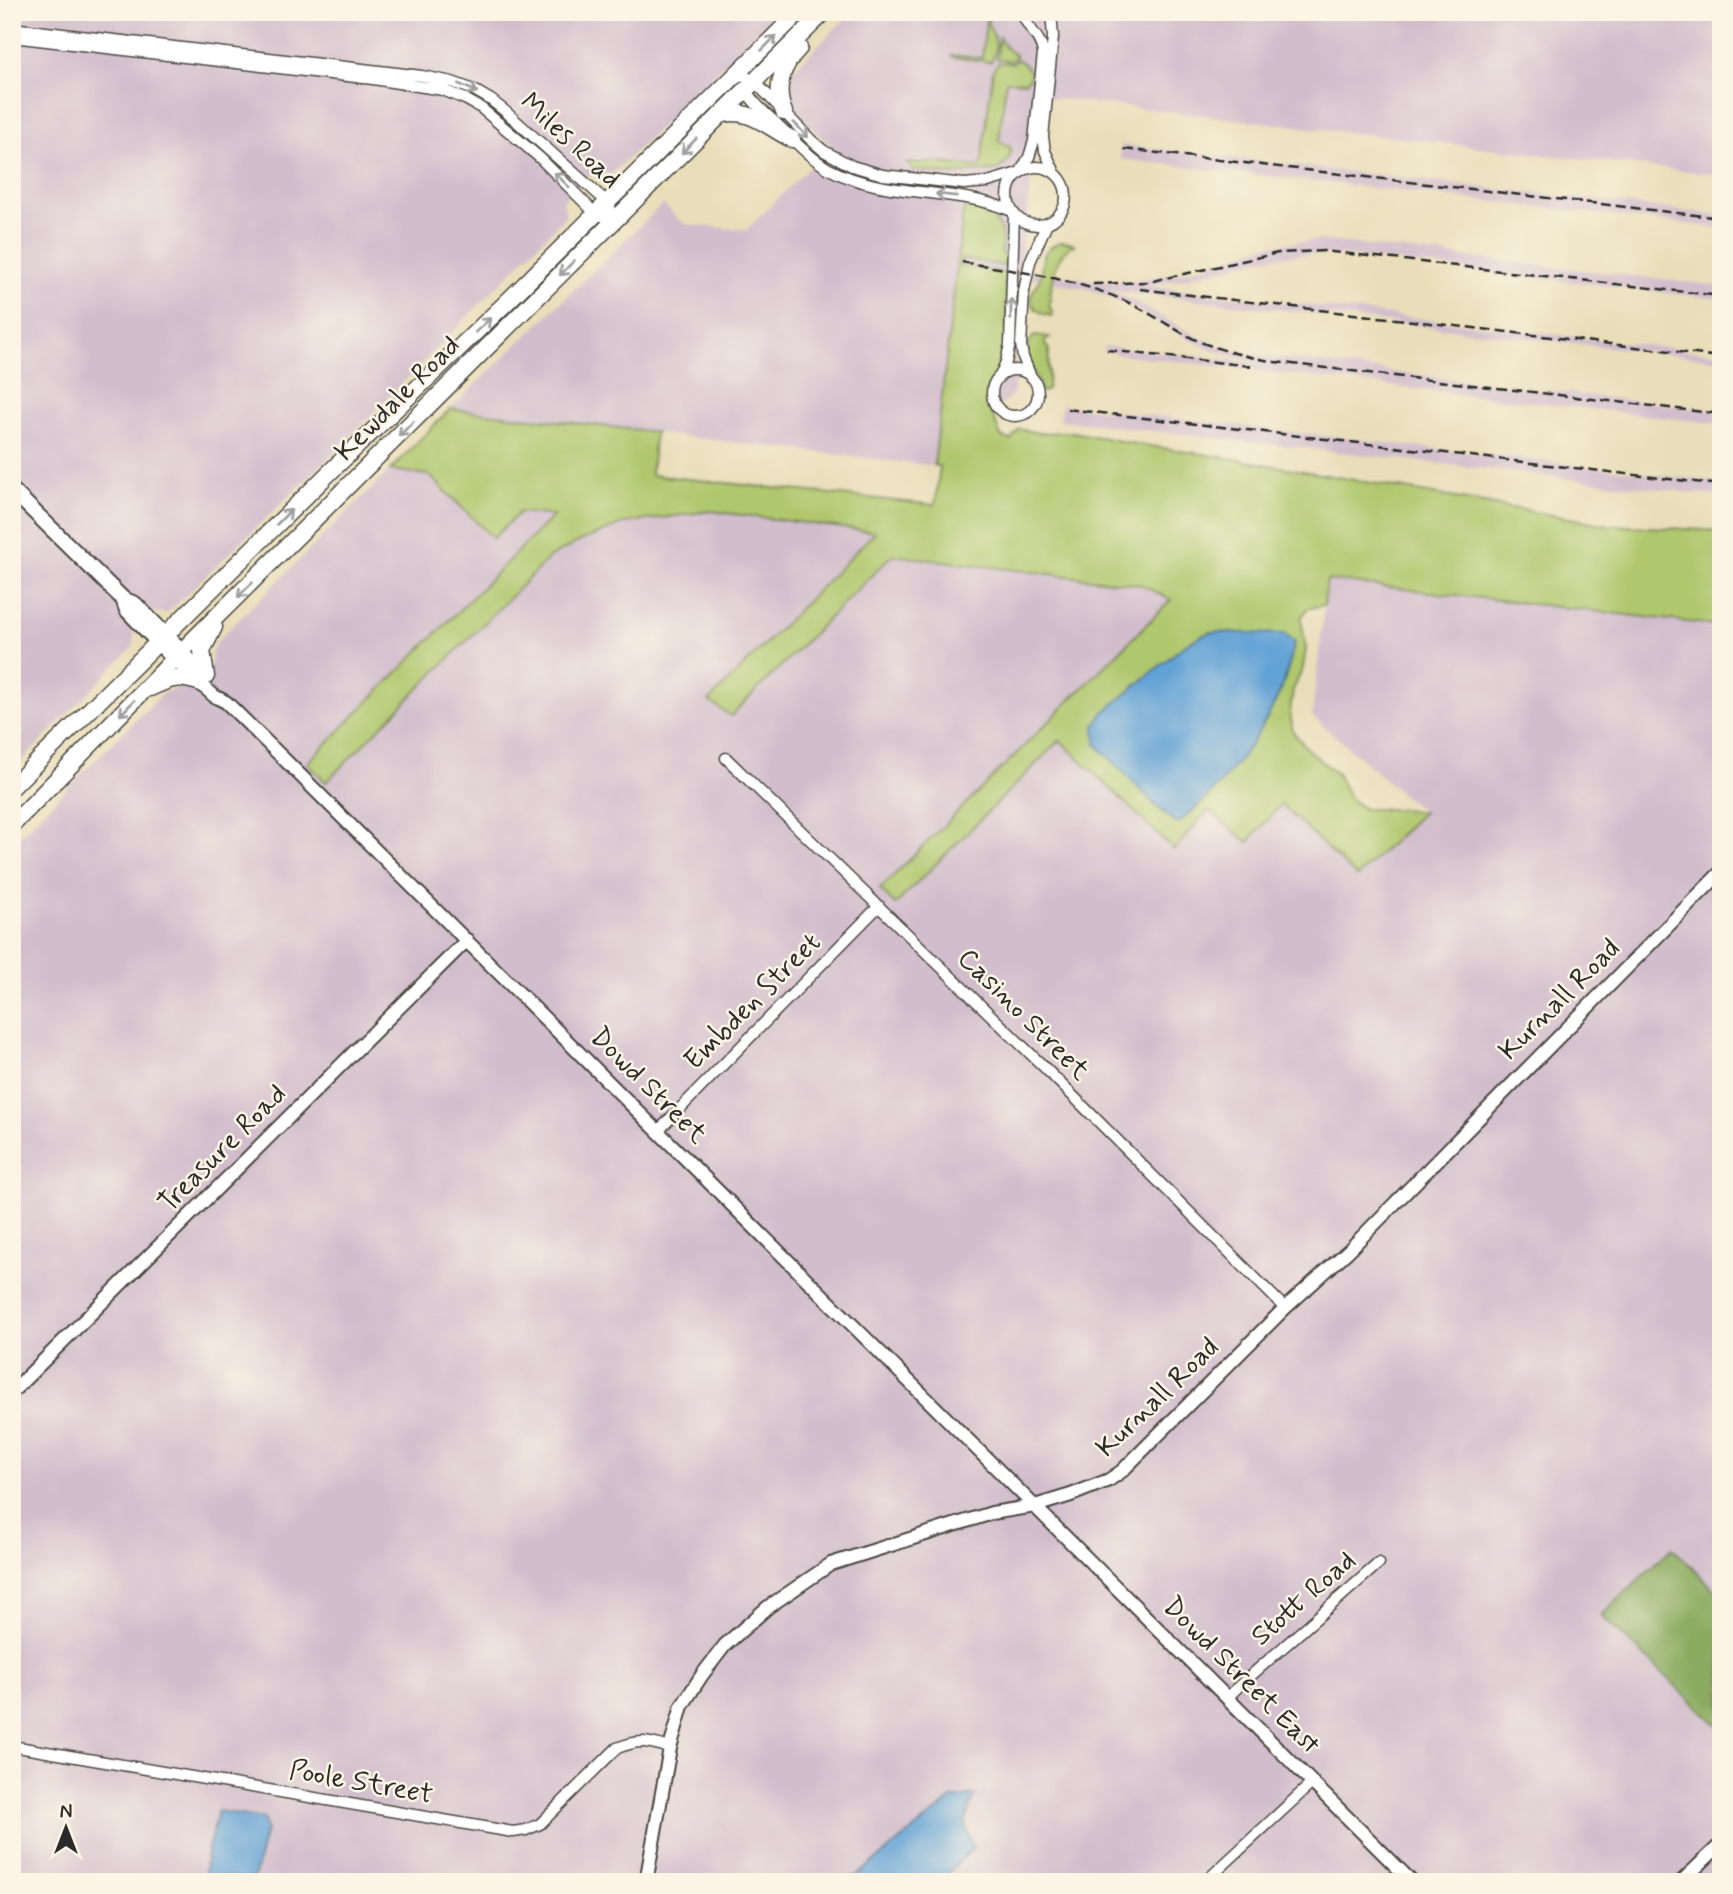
<svg xmlns="http://www.w3.org/2000/svg" width="1733" height="1894" viewBox="0 0 1733 1894" font-family="Mynerve,sans-serif">
	<style>
		.industrial { fill: #d1bdcc }
		.green { fill: #afc76d; stroke: #6d794c; stroke-width: 2 }
		.forest { fill: #8bac60; stroke: #5b6c46; stroke-width: 2 }
		.water { fill: #62a2d5; stroke: #466680; stroke-width: 2 }
		.lines { fill: none; stroke-linecap: round; stroke-linejoin: round }
		.minor-casing { stroke: #484640; stroke-width: 13 }
		.tertiary-casing { stroke: #484640; stroke-width: 16 }
		.secondary-casing { stroke: #484640; stroke-width: 18 }
		.primary-casing { stroke: #484640; stroke-width: 19 }
		.minor { stroke: #fff; stroke-width: 10 }
		.tertiary { stroke: #fff; stroke-width: 12 }
		.secondary { stroke: #fff; stroke-width: 14 }
		.primary { stroke: #fff; stroke-width: 16 }
		.rail { stroke: #2b2b2b; stroke-width: 2.5; stroke-dasharray: 10 5; stroke-linecap: butt }
		.oneway { stroke: #a0a0a0 }
		.labels { text-anchor: middle; dominant-baseline: central; stroke-width: 5; stroke-linejoin: round; paint-order: stroke }
		.street-label { font-size: 28px; fill: #2b2b2b; stroke: #fcf5e5 }
	</style>
	<rect width="100%" height="100%" fill="#fcf5e5"/>
	<filter id="ink" filterUnits="userSpaceOnUse"><feTurbulence type="fractalNoise" baseFrequency=".0143" numOctaves="2"/><feDisplacementMap in="SourceGraphic" scale="14" xChannelSelector="R" yChannelSelector="G"/><feConvolveMatrix kernelMatrix="1 2 1 2 8 2 1 2 1" color-interpolation-filters="sRGB"/></filter>
	<filter id="wash" filterUnits="userSpaceOnUse"><feTurbulence type="fractalNoise" baseFrequency=".00686" numOctaves="4" result="noise"/><feDisplacementMap in="SourceGraphic" scale="28" xChannelSelector="R" yChannelSelector="G"/><feGaussianBlur stdDeviation="1.57" result="paint"/><feColorMatrix in="noise" values="0 0 0 0 0 0 0 0 0 0 0 0 0 0 0 0 0 1.4 0 .05"/><feComposite in="paint" operator="in"/></filter>
	<g filter="url(#wash)">
		<rect width="100%" height="100%" fill="#e9deb9"/>
		<path class="industrial" d="M12,12H779L612,174L592,173L563,200L566,216L337,450L167,613L153,612L134,629V646L12,771Z
			M852,12H1721V175L1043,97L1019,268L1090,280L1131,281L1164,276L1187,271L1268,245L1318,240L1721,286V299L1341,255L1309,254L1265,258L1187,278L1146,286L1721,354V360L1108,290L1134,301L1193,334L1217,345L1251,355L1721,411V424L1114,354L1113,352L1103,351L1104,346L1256,363L1215,351L1190,340L1131,307L1106,296L1082,288L1019,276L1014,393L934,466L450,409L663,204L684,224L746,230L831,146L800,117L790,99L793,70Z
			M1121,145L1721,215V228L1120,159Z
			M1062,405L1721,482V496L1060,420Z
			M390,470L429,475L493,538L520,512L554,516L307,763L326,782L550,557L580,541L626,523L710,511L876,532L710,701L731,716L892,555L1142,585L1172,600L880,889L895,905L1060,740L1174,849L1208,810L1281,804L1356,876L1423,812L1312,716L1327,579L1721,626V1882H12V843L164,692L191,686L211,665L212,651L217,641Z"/>
		<path class="green" d="M987,12H990V18L987,22C995,36 1000,45 991,62L952,57V55L982,58Z
			M999,37L1006,48L1016,56V58L1009,61L997,59Z
			M1018,60L1021,61L1029,70L1031,76L1026,82L1006,81L999,141L1010,147L1011,154L1008,161L1002,167L994,171L970,172L955,175L913,170L907,163H939L981,167L993,70L998,63H1012Z
			M967,205L981,208L982,213C1001,219 1004,235 1001,252L1005,255V266L962,259L960,265L1005,273L1007,339L1002,359L987,390L989,405L1001,437L1011,440L1019,429L1039,433L1073,432L1136,444L1235,459L1609,525L1721,531V626L1327,580L1324,605L1307,609L1301,618L1306,649L1303,668L1293,690L1290,712L1293,732L1309,751L1337,774L1350,799L1364,809H1402L1423,812L1357,877L1281,804L1248,842L1208,810L1174,850L1060,740L895,905L880,889L1171,600L1142,585L892,555L731,716L709,701L875,532L710,511L626,523L580,541L550,557L326,782L307,763L553,516L520,512L493,538L429,475L390,470L450,409L655,432L651,475L935,505L940,466H934L963,212Z
			M1061,242L1072,243L1075,246L1072,245C1072,246 1064,252 1063,253C1055,263 1048,297 1050,309L1052,310V316C1040,314 1028,307 1032,293C1035,286 1035,290 1038,283C1046,266 1035,252 1061,242Z
			M1034,336L1050,337L1044,343L1049,349L1048,388L1045,392H1042L1040,387C1035,372 1018,348 1034,336Z"/>
		<path class="forest" d="M1672,1548L1721,1596V1729L1601,1615Z"/>
		<path class="water" d="M1210,632L1285,634L1295,642C1290,659 1287,678 1279,694C1256,744 1221,789 1177,824L1156,806L1096,744L1095,725L1104,712L1187,643Z
			M975,1795L965,1821L973,1849L950,1871L931,1882H843L860,1873L952,1799Z
			M218,1811L264,1819L266,1830L254,1879L205,1875L206,1856Z"/>
	</g>
	<g filter="url(#ink)">
		<g class="lines">
			<g class="minor-casing">
				<path id="minor" d="M1051,12L1053,37L1043,137L1045,151L1055,173
					M12,28L422,76L452,82L474,90L491,100L506,112L608,203L615,220
					M12,37L373,79L443,90L465,99L481,108L540,158L596,214L615,220
					M738,73L754,81L811,140L824,151L852,166L883,175L964,184L988,182L1018,173
					M744,87C752,103 770,117 783,130C797,144 812,159 829,169C886,199 953,186 1012,211
					M1008 196a29 29 0 1 1 58 0a29 29 0 1 1-58 0Z
					M1021,171L1029,157L1034,141L1043,53C1041,36 1026,28 1022,12
					M992 393a23 23 0 1 1 46 0a23 23 0 1 1-46 0Z
					M1000,376L1006,362L1010,344L1014,214
					M1031,377L1023,357L1021,345L1024,291L1030,262L1047,223
					M726,758L1042,1065L1285,1308
					M658,1131L879,906
					M1227,1698L1239,1686L1379,1563
					M12,1746L513,1832L526,1830L540,1824L617,1748C640,1739 647,1741 670,1748
					M1205,1882L1313,1782"/>
			</g>
			<g class="tertiary-casing">
				<path id="tertiary" d="M182,651L206,676
					M174,659L214,696L226,702L294,769L1412,1882
					M12,1392L467,940
					M646,1882L670,1748L682,1706L702,1675L725,1645L768,1607L831,1564L992,1513L1035,1506L1071,1495L1109,1480L1122,1471L1285,1308L1348,1251L1721,872
					M1681,1882L1721,1844"/>
			</g>
			<g class="secondary-casing">
				<path id="secondary" d="M12,490L123,599L127,610L174,659
					M123,599L135,604L182,651"/>
			</g>
			<g class="primary-casing">
				<path id="primary" d="M784,112C774,89 782,65 799,48
					M720,115C749,106 768,128 792,139
					M206,676L202,651L214,627
					M150,688C171,678 178,675 201,683
					M12,787L330,472L510,299L799,12
					M12,825L192,641L824,12"/>
			</g>
			<use href="#minor" class="minor"/>
			<use href="#tertiary" class="tertiary"/>
			<use href="#secondary" class="secondary"/>
			<use href="#primary" class="primary"/>
			<path class="rail" d="M1124,149L1721,218
				M962,262C1014,271 1068,277 1118,298C1146,309 1170,328 1198,341C1223,351 1248,357 1275,362L1721,414
				M1093,284L1148,282L1278,253L1324,251L1721,296
				M1140,289L1721,357
				M1107,350L1251,366
				M1067,409L1721,485"/>
		</g>
		<defs><path id="oneway-shaft" d="M-6 0H5M1.5-3L5.5 0L1.5 3" fill="none" stroke-width="1.6" stroke-linecap="round" stroke-linejoin="round" transform="scale(1.75)"/></defs>
		<g class="oneway">
			<use href="#oneway-shaft" transform="translate(769 43) rotate(-45)"/>
			<use href="#oneway-shaft" transform="translate(468 88) rotate(24)"/>
			<use href="#oneway-shaft" transform="translate(801 130) rotate(46)"/>
			<use href="#oneway-shaft" transform="translate(689 146) rotate(135)"/>
			<use href="#oneway-shaft" transform="translate(562 180) rotate(-135)"/>
			<use href="#oneway-shaft" transform="translate(946 195) rotate(-174)"/>
			<use href="#oneway-shaft" transform="translate(567 268) rotate(135)"/>
			<use href="#oneway-shaft" transform="translate(1011 309) rotate(-89)"/>
			<use href="#oneway-shaft" transform="translate(483 325) rotate(-43)"/>
			<use href="#oneway-shaft" transform="translate(406 429) rotate(135)"/>
			<use href="#oneway-shaft" transform="translate(284 517) rotate(-45)"/>
			<use href="#oneway-shaft" transform="translate(245 590) rotate(135)"/>
			<use href="#oneway-shaft" transform="translate(127 708) rotate(134)"/>
		</g>
	</g>
	<g class="labels">
		<g class="street-label">
			<text transform="translate(570 141) rotate(43)">Miles Road</text>
			<text transform="translate(398 399) rotate(-45)">Kewdale Road</text>
			<text transform="translate(1560 1000) rotate(-45)">Kurnall Road</text>
			<text transform="translate(753 1002) rotate(-45)">Embden Street</text>
			<text transform="translate(1023 1015) rotate(45)">Casino Street</text>
			<text transform="translate(648 1086) rotate(45)">Dowd Street</text>
			<text transform="translate(223 1149) rotate(-45)">Treasure Road</text>
			<text transform="translate(1158 1398) rotate(-44)">Kurnall Road</text>
			<text transform="translate(1304 1599) rotate(-41)">Stott Road</text>
			<text transform="translate(1241 1676) rotate(45)">Dowd Street East</text>
			<text transform="translate(361 1783) rotate(10)">Poole Street</text>
		</g>
	</g>
	<rect width="1733" height="1894" fill="none" stroke="#fcf5e5" stroke-width="42"/>
	<g transform="translate(66 1828)" stroke="#fcf5e5" stroke-width="5" paint-order="stroke">
	<path d="M0-5L12 26L0 18L-12 26Z" fill="#2b2b2b"/>
	<text y="-10" font-size="19" font-weight="bold" text-anchor="middle" fill="#2b2b2b">N</text>
	</g>
</svg>
